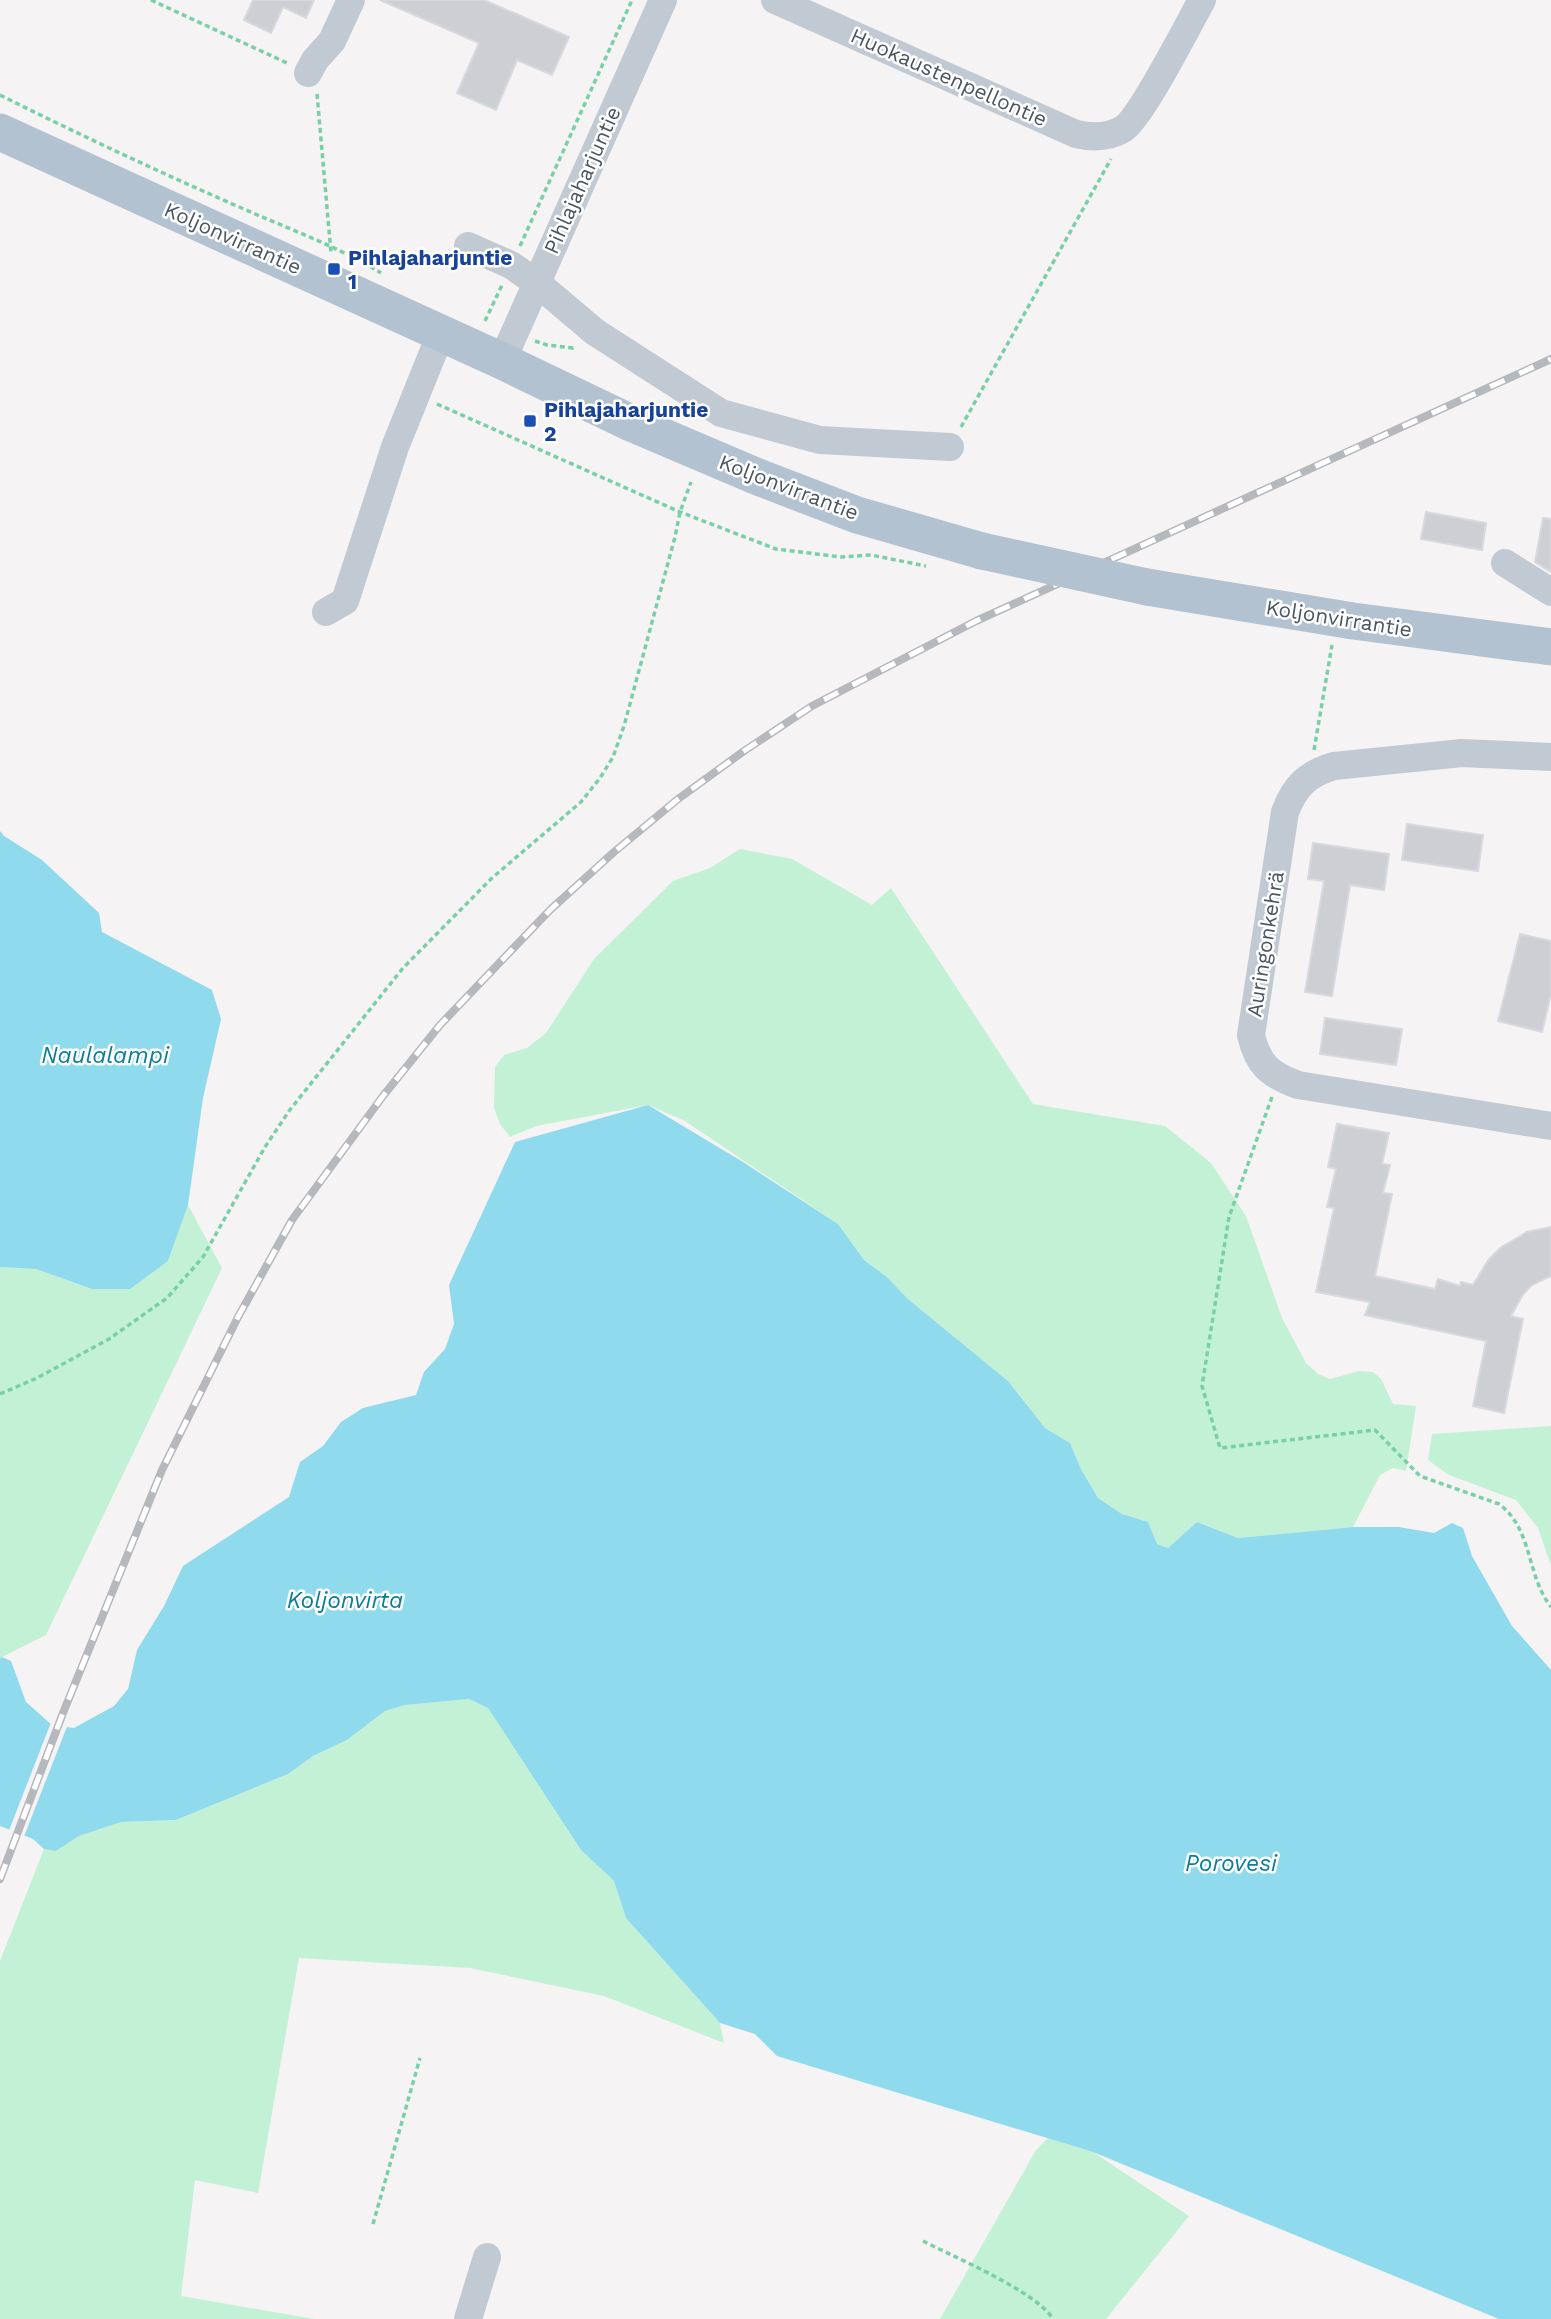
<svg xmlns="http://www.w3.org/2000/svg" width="1551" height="2319" viewBox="0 0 1551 2319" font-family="'Work Sans',sans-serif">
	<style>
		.green { fill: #c3f1d5 }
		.water { fill: #90daee }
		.pier { fill: #f5f3f3 }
		.building { fill: #cdcfd5; stroke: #d7d9de; stroke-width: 2 }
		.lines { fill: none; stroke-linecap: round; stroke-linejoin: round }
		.path { stroke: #7ad0a6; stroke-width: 3.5; stroke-dasharray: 5 3.5; stroke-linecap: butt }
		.minor { stroke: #c1cad2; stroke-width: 28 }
		.major { stroke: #b3c2d1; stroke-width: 37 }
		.rail-casing { stroke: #b5b8bd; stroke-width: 8 }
		.rail { stroke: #fff; stroke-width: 5; stroke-dasharray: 16; stroke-linecap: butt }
		.major-bridge { stroke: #b3c2d1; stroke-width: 37 }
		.transit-dot { fill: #1a4fb4; stroke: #fff; stroke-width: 2.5 }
		.labels { text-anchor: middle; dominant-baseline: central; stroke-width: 5; stroke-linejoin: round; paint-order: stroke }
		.street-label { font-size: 21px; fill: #4a5661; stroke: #fff }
		.transit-label { font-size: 21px; font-weight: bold; fill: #164399; stroke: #fff; text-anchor: start }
		.water-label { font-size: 23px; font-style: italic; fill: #0c7c9b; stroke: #fff }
	</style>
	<rect width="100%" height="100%" fill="#f5f3f3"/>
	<path class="green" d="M740,849L792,859L872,905L891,888L1033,1104L1165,1126L1211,1163L1246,1216L1282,1318L1306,1363L1318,1374L1330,1379L1359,1371L1373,1372L1381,1379L1393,1404L1416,1406L1406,1471L1393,1468L1380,1475L1353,1527L1238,1538L1197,1522L1168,1548L1156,1544L1148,1522L1122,1514L1098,1498L1081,1469L1070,1443L1045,1428L1008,1381L908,1299L887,1277L864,1260L838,1224L685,1121L648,1105L536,1126L510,1137L500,1124L494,1108L495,1067L504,1055L527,1048L546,1033L594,959L673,881L710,868Z
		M188,1205L222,1268L46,1635L0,1658V1267L36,1269L92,1289L168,1261Z
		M1551,1426V1566L1538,1528L1516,1500L1449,1475L1428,1460L1432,1434Z
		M469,1699L488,1708L581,1850L614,1881L626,1918L720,2023L724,2043L604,1996L470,1968L299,1958L258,2193L195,2180L181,2296L314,2319H0V1961L44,1849L56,1851L79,1836L121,1822L176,1820L288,1774L313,1756L347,1740L385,1711L405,1705Z
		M1048,2138L1093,2152L1189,2216L1106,2319H940L1036,2150Z"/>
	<path class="water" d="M0,831L4,836L42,860L99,913L102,932L212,990L221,1019L203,1098L188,1205L168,1261L130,1289H92L36,1269L0,1267Z
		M648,1105L743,1162L838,1224L864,1260L887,1277L908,1299L1008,1381L1045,1428L1070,1443L1081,1469L1098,1498L1122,1514L1148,1522L1157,1544L1168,1548L1197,1522L1238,1538L1353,1527H1399L1434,1533L1452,1523L1463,1528L1472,1556L1512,1626L1551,1670V2319H1499L1093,2152L777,2056L755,2034L720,2023L626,1918L614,1881L581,1850L488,1708L469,1699L405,1705L385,1711L347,1740L313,1756L288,1774L176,1820L121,1822L79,1836L56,1851L44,1849L33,1839L0,1826V1658L2,1657L11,1661L26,1702L52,1725L74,1728L114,1706L128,1689L137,1650L164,1606L183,1566L289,1497L300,1462L323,1446L341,1422L363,1408L416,1395L424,1372L445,1349L454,1324L449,1285L515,1142Z"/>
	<path class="pier" d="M52,1720L68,1724L23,1839L8,1833Z"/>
	<path class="building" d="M253,0H314L306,18L283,7L271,33L244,20Z
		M380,0H484L569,37L552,75L517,60L496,110L457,93L479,43Z
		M1426,512L1486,523L1482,550L1421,539Z
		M1543,518L1551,519V572L1535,562Z
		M1407,824L1483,835L1478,871L1402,860Z
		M1313,843L1389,854L1384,890L1350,885L1332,996L1305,992L1324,881L1308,879Z
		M1520,934L1551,941V994L1542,1032L1498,1021Z
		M1325,1018L1402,1029L1396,1065L1320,1054Z
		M1337,1124L1389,1133L1382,1164L1390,1165L1383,1193L1392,1194L1375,1276L1435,1289L1438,1279L1460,1286L1461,1282L1473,1285L1489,1259L1500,1248L1527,1232L1551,1227V1276L1532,1285L1522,1296L1511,1316L1523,1319L1504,1413L1473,1406L1486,1341L1365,1315L1370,1302L1316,1292L1334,1208L1327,1207L1336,1169L1328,1167Z"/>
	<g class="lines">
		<path class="path" d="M151,0L287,63
			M317,94L331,253
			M0,95C78,134 157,171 237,206C286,228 335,245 381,273
			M520,246L632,0
			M485,321L502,285
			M535,341L547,345L573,348L575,346
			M437,404L680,512L776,549L841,557L871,555L926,566
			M961,427L1111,159
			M1314,750L1332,645
			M1272,1097L1229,1217L1202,1386L1220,1448L1375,1430L1420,1476L1499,1504C1533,1529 1526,1575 1551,1607
			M0,1394L37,1378L109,1339L167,1298L203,1257L265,1147L289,1111L403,968L492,878L581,802L600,778L613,757L624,726L675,537L680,512L691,482
			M373,2224L420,2058
			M923,2241C954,2257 1037,2292 1053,2319"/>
		<path class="minor" d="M775,0L1076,134C1093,138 1108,138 1123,129C1141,118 1189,23 1202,0
			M308,73L315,60L332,41L351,0
			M468,246L511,265L537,283L595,332L721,413L820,440L950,447
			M502,361L663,0
			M1505,563L1551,592
			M326,612L345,601L395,447L441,333
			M1551,757L1462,753L1334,766C1307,774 1295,786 1285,812L1251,1035C1258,1065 1270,1075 1298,1085L1551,1126
			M468,2319L487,2257"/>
		<path class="major" d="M0,132L502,361L631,423L758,477L857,515L982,551
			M1147,587L1353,621L1551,647"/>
		<g class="rail-casing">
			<path id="rail" d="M0,1879L63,1713L162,1470L238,1317L292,1220L383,1096L440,1025L550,910L614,852L678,799L744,751L812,706L976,621L1551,359"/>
		</g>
		<use href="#rail" class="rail"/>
		<path class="major-bridge" d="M982,551L1147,587"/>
	</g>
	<g class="transit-dot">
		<rect x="327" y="262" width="14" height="14" rx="3.5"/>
		<rect x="523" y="414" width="14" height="14" rx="3.5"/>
	</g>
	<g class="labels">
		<g class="street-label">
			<text transform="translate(949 77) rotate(24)">Huokaustenpellontie</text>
			<text transform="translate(582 180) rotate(-66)">Pihlajaharjuntie</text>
			<text transform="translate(233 238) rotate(24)">Koljonvirrantie</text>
			<text transform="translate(789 487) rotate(21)">Koljonvirrantie</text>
			<text transform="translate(1339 618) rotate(9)">Koljonvirrantie</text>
			<text transform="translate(1265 944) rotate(-81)">Auringonkehrä</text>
		</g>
		<g class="transit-label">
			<text x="348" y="257">Pihlajaharjuntie<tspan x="348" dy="24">1</tspan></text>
			<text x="544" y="409">Pihlajaharjuntie<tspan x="544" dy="24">2</tspan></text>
		</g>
		<g class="water-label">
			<text x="105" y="1055">Naulalampi</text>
			<text x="345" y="1600">Koljonvirta</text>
			<text x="1231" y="1863">Porovesi</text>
		</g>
	</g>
</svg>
